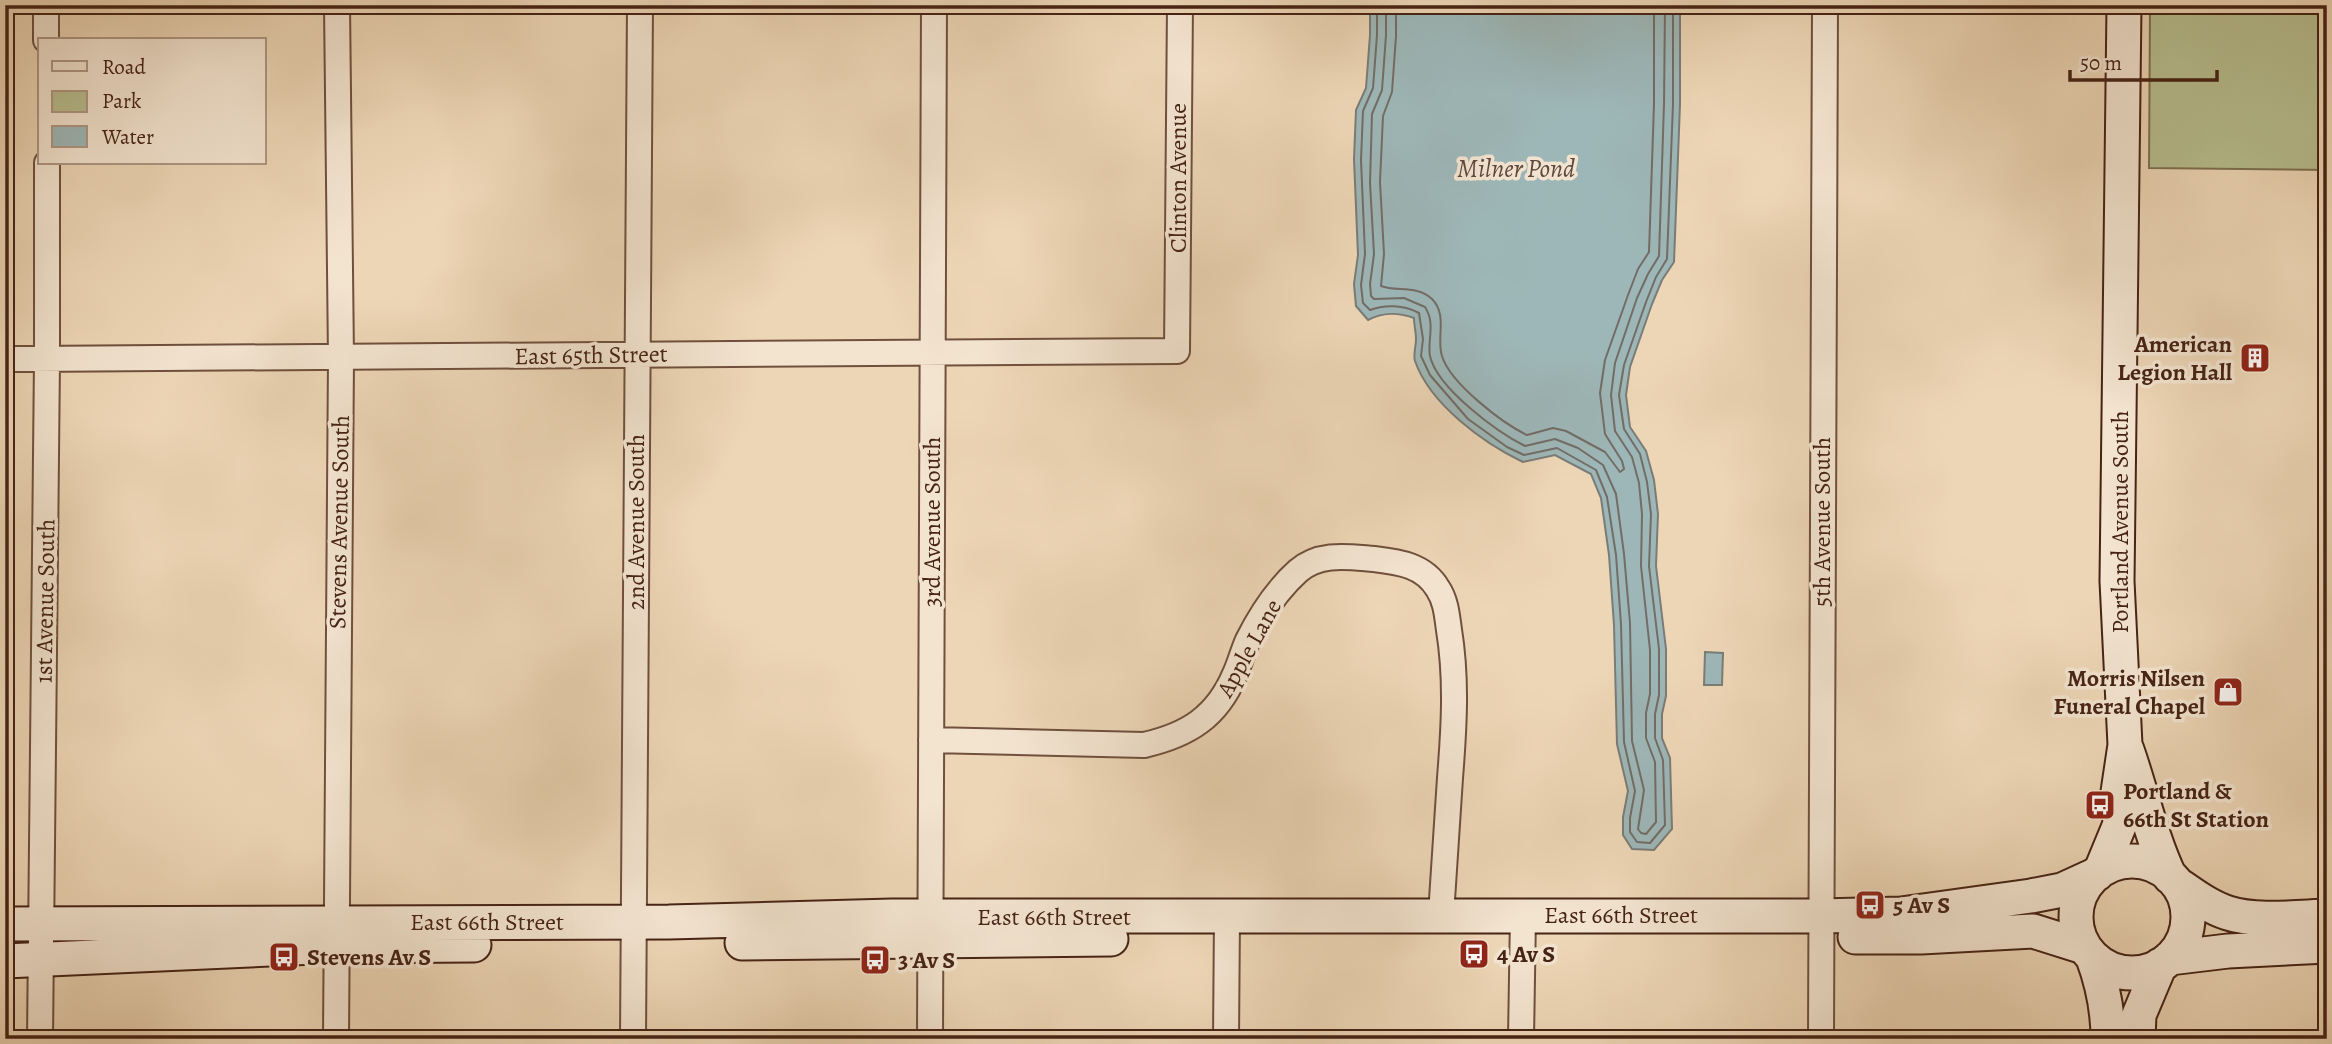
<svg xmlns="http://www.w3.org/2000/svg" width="2332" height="1044" viewBox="0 0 2332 1044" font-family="Alegreya,serif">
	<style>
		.green { fill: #b7be8f; stroke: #7e7052; stroke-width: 2 }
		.water { fill: #9db7b8; stroke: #7a7c77; stroke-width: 2 }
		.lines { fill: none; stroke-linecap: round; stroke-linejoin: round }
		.shore { stroke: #726d66; stroke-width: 2 }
		.street-casing { stroke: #70503d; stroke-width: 28 }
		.secondary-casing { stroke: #462315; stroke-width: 37 }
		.street { stroke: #f3e4d0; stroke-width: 24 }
		.secondary { stroke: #f3e4d0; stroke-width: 33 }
		.labels { text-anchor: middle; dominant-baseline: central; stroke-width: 7; stroke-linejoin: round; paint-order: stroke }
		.street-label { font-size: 24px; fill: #462315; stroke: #f3e4d0 }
		.poi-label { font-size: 24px; font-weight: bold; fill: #462315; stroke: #f3e4d0; text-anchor: start }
		.water-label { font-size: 26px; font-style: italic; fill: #5c483e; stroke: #f3e4d0 }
	</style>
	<rect width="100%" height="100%" fill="#edd6b6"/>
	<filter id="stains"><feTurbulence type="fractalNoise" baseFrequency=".00286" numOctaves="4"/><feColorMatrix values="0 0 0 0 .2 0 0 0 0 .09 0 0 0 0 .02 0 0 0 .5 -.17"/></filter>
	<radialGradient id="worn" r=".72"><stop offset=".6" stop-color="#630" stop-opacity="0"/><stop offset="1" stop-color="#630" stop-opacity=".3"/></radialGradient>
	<path class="green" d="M2150,5H2327V170L2149,168Z"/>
	<path class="water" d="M1370,5H1680V104L1674,262L1662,280L1652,304L1630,367L1626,395L1630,427L1646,451L1654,480L1658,514L1656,566L1666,649V696L1662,714V738L1670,758L1672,829L1654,850L1632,849L1623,835V817L1628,791L1617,744L1614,625L1609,555L1601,498L1591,474L1555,455L1523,462C1483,443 1430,404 1415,361C1413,354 1416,347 1416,339C1416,332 1414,325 1414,318C1397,312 1383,312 1368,320L1356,306L1354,284L1358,255L1354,159L1356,110L1366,88L1370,35Z
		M1705,652L1723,653L1722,685H1704Z"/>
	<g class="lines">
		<path class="shore" d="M1377,5V35L1373,88L1363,111L1361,160L1365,254L1361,285L1363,303L1370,310C1385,304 1404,305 1419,313L1423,339L1421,356L1430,375L1468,419L1507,447L1524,455L1557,448L1596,470L1607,497L1616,555L1621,624L1624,742L1635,791L1630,818V832L1637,842L1650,843L1665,825L1663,760L1655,738V714L1659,695V649L1649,566L1651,514L1647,482L1640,454L1624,429L1619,395L1624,365L1646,302L1656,277L1667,259L1673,104V5
			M1386,5V35L1382,90L1372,114L1370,183L1374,254L1370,284L1371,296L1374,299L1404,298L1425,307C1436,324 1427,340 1430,356C1437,388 1497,432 1525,446L1555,439L1578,448L1603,465L1616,494L1624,554L1630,623L1632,741L1644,790L1638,829L1641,833L1646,834L1656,822L1655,762L1646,738V713L1650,694V650L1641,566L1642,514L1639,483L1632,457L1615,431L1611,395L1615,363L1637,298L1648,274L1659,256L1664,104L1665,5
			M1396,5V36L1392,92L1383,116L1380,182L1384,254L1381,286C1397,292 1417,285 1432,299C1448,315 1436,338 1442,356C1450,383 1502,423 1527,435L1553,428L1566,431L1605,452L1620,472L1624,469L1622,461L1605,434L1600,393L1605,360L1628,295L1638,269L1649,252L1654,104V5"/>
		<g class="street-casing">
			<path id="street" d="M46,5V40
				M5,359C396,358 787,350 1177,351L1180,5
				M931,740L1144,745C1188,735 1217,717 1235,674C1240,663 1243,651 1248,640C1260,616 1278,589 1298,571C1320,552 1348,557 1374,559C1399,562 1424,565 1438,589C1446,601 1447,616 1449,630C1457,679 1454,728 1450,778C1447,824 1444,869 1441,915
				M40,1039L47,359V163
				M336,1039L341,358L337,5
				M633,1039L640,5
				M930,1039L934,5
				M1226,1039L1227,917
				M1521,1039L1523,915
				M1821,1039L1825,5"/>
		</g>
		<g class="secondary-casing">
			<path id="secondary" d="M2127,750C2142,793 2151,837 2170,877
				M2076 917a56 56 0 1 1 112 0a56 56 0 1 1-112 0Z
				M2101,870L2120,824L2118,792L2125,745L2117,581L2124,5
				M2176,883C2192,894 2209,907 2228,913C2255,922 2298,917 2327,916
				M5,924L669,922L892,916H1820L1901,914L2031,896L2062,890L2097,874
				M1855,937H1921L2033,931L2084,947
				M742,943L1111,939
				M2093,958C2103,985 2108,1009 2108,1039
				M2170,958L2228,951L2327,946
				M5,961L337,946L474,945
				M2138,1039L2139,1015L2160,965"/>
		</g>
		<use href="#street" class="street"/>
		<use href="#secondary" class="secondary"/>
	</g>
	<defs>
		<g id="building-square" transform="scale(1.575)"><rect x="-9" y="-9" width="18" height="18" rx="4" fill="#8f2418" stroke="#f3e4d0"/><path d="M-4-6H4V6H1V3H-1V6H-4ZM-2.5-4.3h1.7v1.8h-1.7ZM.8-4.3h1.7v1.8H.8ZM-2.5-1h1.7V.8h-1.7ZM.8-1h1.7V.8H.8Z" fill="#fff"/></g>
		<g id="shop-square" transform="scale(1.575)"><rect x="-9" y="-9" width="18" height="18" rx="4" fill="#8f2418" stroke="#f3e4d0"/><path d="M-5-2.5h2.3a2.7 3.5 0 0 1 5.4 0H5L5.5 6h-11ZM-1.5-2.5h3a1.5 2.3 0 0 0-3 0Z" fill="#fff"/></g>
		<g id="bus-square" transform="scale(1.575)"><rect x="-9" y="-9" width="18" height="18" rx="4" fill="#8f2418" stroke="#f3e4d0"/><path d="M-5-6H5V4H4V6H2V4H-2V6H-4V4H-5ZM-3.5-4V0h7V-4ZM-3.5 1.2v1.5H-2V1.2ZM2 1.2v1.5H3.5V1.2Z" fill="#fff"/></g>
	</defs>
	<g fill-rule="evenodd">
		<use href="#building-square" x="2255" y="358"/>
		<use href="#shop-square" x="2228" y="692"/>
		<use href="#bus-square" x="2100" y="805"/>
		<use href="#bus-square" x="1870" y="905"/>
		<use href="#bus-square" x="1474" y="954"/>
		<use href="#bus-square" x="284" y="957"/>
		<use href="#bus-square" x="875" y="960"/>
	</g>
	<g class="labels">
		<g class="street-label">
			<text transform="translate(1178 178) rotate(-90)">Clinton Avenue</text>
			<text transform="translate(591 355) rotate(-1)">East 65th Street</text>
			<text transform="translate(339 522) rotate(-89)">Stevens Avenue South</text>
			<text transform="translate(636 522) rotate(-90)">2nd Avenue South</text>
			<text transform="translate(932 522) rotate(-90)">3rd Avenue South</text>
			<text transform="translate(1822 522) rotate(-90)">5th Avenue South</text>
			<text transform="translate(2120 522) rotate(-90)">Portland Avenue South</text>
			<text transform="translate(45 601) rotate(-89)">1st Avenue South</text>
			<text transform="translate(1249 648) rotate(-61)">Apple Lane</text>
			<text x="1621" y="915">East 66th Street</text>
			<text x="1054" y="917">East 66th Street</text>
			<text x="487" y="922">East 66th Street</text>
		</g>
		<g class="poi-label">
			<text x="2232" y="344" text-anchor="end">American<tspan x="2232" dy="28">Legion Hall</tspan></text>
			<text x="2205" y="678" text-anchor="end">Morris Nilsen<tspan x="2205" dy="28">Funeral Chapel</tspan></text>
			<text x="2123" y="791">Portland &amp;<tspan x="2123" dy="28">66th St Station</tspan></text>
			<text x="1893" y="905">5 Av S</text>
			<text x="1497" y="954">4 Av S</text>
			<text x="307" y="957">Stevens Av S</text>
			<text x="898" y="960">3 Av S</text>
		</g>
		<g class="water-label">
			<text x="1516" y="168">Milner Pond</text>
		</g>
	</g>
	<rect width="2332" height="1044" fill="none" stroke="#edd6b6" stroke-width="28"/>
	<rect x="7" y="7" width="2318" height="1030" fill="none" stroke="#462315" stroke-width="3.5"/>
	<rect x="14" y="14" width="2304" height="1016" fill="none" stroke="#462315" stroke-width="2"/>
	<rect x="38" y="38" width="228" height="126" fill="#f3e4d0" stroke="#ae9785" stroke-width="2"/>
	<rect x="52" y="61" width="35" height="10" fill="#f3e4d0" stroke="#ae9785" stroke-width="2"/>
	<text x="102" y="74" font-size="21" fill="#462315">Road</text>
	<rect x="52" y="91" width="35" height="21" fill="#b7be8f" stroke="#ae9785" stroke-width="2"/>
	<text x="102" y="108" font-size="21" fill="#462315">Park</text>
	<rect x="52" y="126" width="35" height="21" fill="#9db7b8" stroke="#ae9785" stroke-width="2"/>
	<text x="102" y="144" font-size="21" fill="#462315">Water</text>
	<path d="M2070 70v10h147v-10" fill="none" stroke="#462315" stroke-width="3.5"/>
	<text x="2080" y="70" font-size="21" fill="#462315" stroke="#f3e4d0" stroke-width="5" paint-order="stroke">50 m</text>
	<rect width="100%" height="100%" filter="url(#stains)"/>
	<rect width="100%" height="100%" fill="url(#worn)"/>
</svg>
